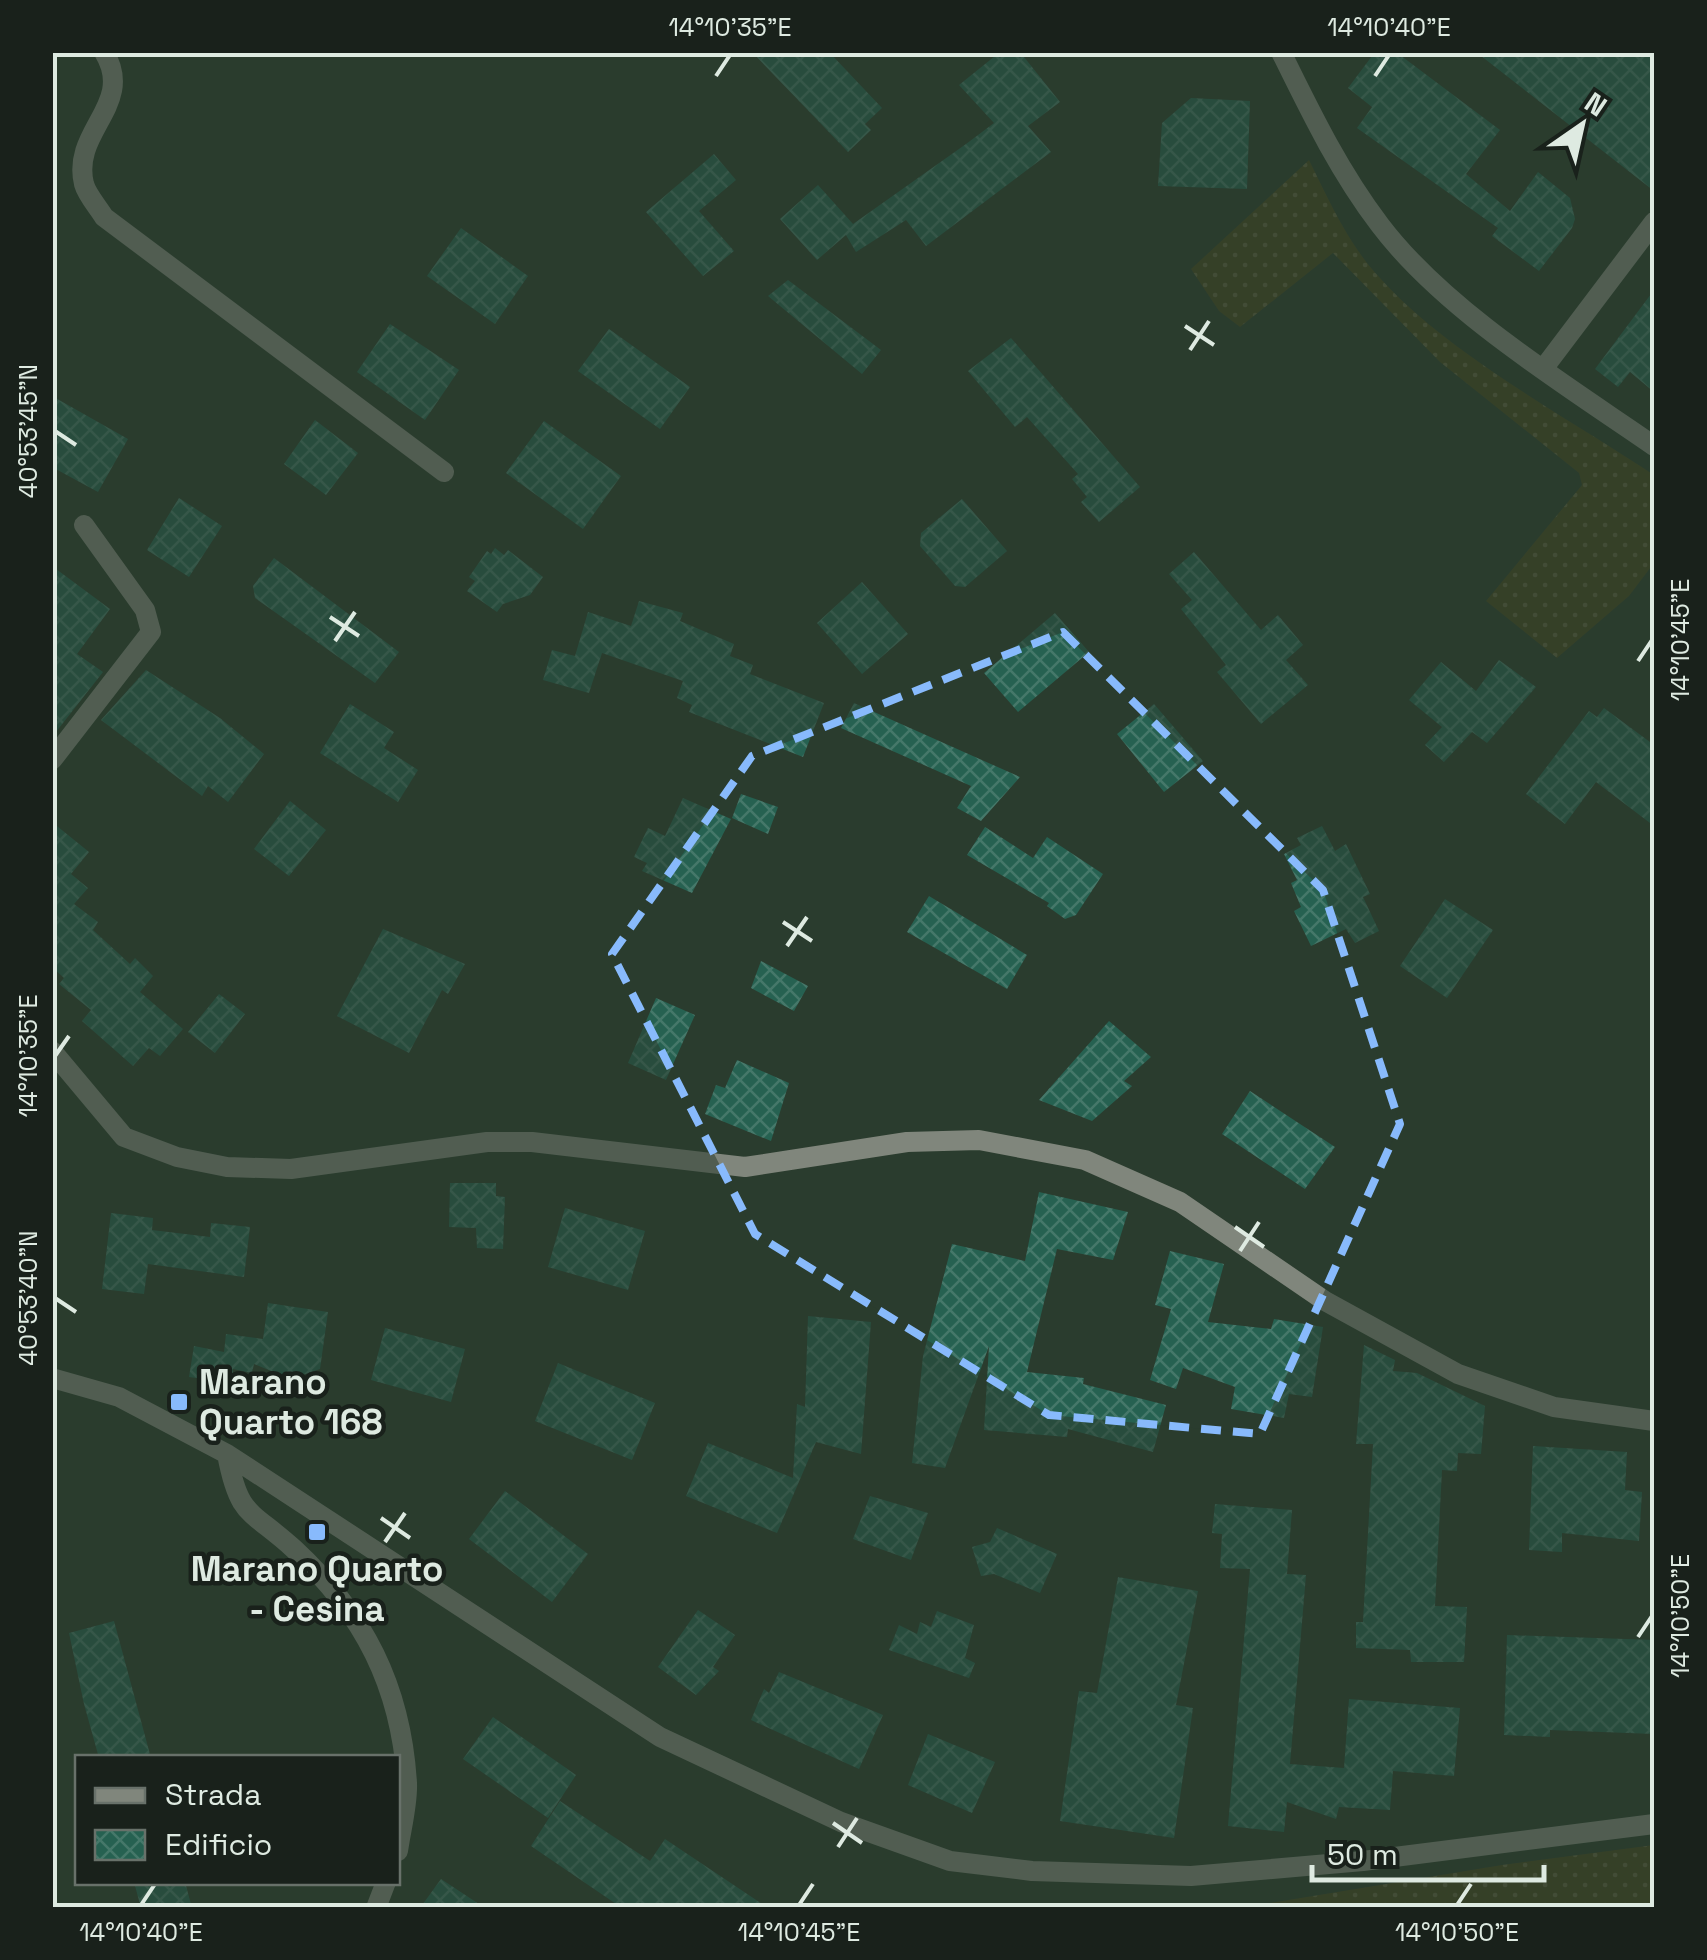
<svg xmlns="http://www.w3.org/2000/svg" width="1707" height="1960" viewBox="0 0 1707 1960" font-family="'Space Grotesk',sans-serif">
	<style>
		.grass { fill: url(#grass-dots) }
		.building { fill: url(#building-cross-hatch) }
		.lines { fill: none; stroke-linecap: round; stroke-linejoin: round }
		.street { stroke: #80867c; stroke-width: 20 }
		.marked { fill: none; stroke: #88bafc; stroke-width: 8; stroke-dasharray: 20 12; stroke-linejoin: round }
		.ticks { fill: none; stroke: #deeae1; stroke-width: 4 }
		.poi-dot { fill: #88bafc; stroke: #19211b; stroke-width: 4 }
		.labels { text-anchor: middle; dominant-baseline: central; stroke-width: 9; stroke-linejoin: round; paint-order: stroke }
		.poi-label { font-size: 35px; font-weight: bold; fill: #deeae1; stroke: #19211b; text-anchor: start }
		.neatline { fill: none; stroke: #deeae1; stroke-width: 4 }
		.ticks-label { font-size: 25px; text-anchor: middle; fill: #deeae1 }
	</style>
	<defs>
		<pattern id="grass-dots" width="8" height="8" patternUnits="userSpaceOnUse" patternTransform="scale(2.5)"><rect width="8" height="8" fill="#444521"/><path d="M2 2h.1M6 6h.1" fill="none" stroke="#5f6041" stroke-width="1.8" stroke-linecap="round"/></pattern>
		<pattern id="building-cross-hatch" width="8" height="8" patternUnits="userSpaceOnUse" patternTransform="scale(2.5)"><rect width="8" height="8" fill="#266151"/><path d="M0 0l8 8M0 8l8-8" fill="none" stroke="#45786a"/></pattern>
	</defs>
	<rect width="100%" height="100%" fill="#2a3c2e"/>
	<path class="grass" d="M1309,160C1330,202 1348,244 1380,278C1448,354 1569,418 1654,475V563L1629,596L1557,658L1486,601L1582,485L1579,473L1440,362L1333,253L1240,327L1219,311L1191,269Z
		M1654,1845V1907H1245L1502,1865Z"/>
	<path class="building" d="M752,52H829L882,108L865,124L871,130L848,152Z
		M1000,52H1020L1060,102L1028,126L1051,152L926,246L906,220L856,252L846,235L817,260L780,219L818,185L853,224L966,144L994,123L959,85Z
		M1375,52H1396L1500,130L1466,174L1510,211L1538,172L1570,198L1575,219L1572,228L1539,271L1492,236L1498,228L1357,128L1372,107L1348,88Z
		M1476,52H1654V191Z
		M1191,98L1250,101L1247,189L1158,186L1162,123Z
		M714,154L736,180L699,211L734,251L703,276L646,212Z
		M461,228L528,276L495,324L427,276Z
		M788,280L881,350L862,374L768,296Z
		M1654,290V392L1630,372L1618,387L1595,369Z
		M390,324L459,370L425,420L357,372Z
		M609,329L690,387L660,429L578,371Z
		M1011,338L1140,487L1099,522L1081,502L1087,497L1072,479L1078,474L1027,417L1015,427L968,371Z
		M52,396L128,439L98,492L52,467Z
		M315,420L358,453L326,495L284,464Z
		M544,421L621,476L583,529L506,473Z
		M179,498L222,526L189,577L147,550Z
		M962,499L1007,551L965,587L955,586L920,546L921,533Z
		M495,548L504,555L508,550L543,577L530,595L503,604L497,612L467,591L475,581L469,577L487,551L491,554Z
		M1194,552L1261,630L1278,615L1303,645L1286,660L1308,685L1261,724L1217,672L1226,665L1181,609L1192,600L1169,574Z
		M274,558L399,652L375,683L255,598L253,586Z
		M52,566L110,609L77,654L103,672L52,737Z
		M862,582L908,634L862,674L817,623Z
		M639,601L683,613L680,621L734,644L730,656L753,665L750,674L824,703L803,757L689,712L692,705L677,698L683,681L602,653L589,693L543,680L552,650L575,656L588,612L631,626Z
		M1055,613L1089,652L1018,712L984,673Z
		M1499,660L1536,687L1487,743L1472,732L1444,762L1425,745L1442,727L1409,700L1441,662L1476,691Z
		M146,670L220,718L264,754L228,802L208,786L202,796L101,720Z
		M854,703L1020,777L981,821L957,808L971,786L841,728Z
		M350,704L394,732L384,748L418,770L398,802L320,753Z
		M1154,704L1203,761L1164,792L1117,734Z
		M1604,708L1654,745V826L1596,782L1565,824L1526,794L1589,711L1597,717Z
		M741,794L778,807L768,834L732,818Z
		M683,798L731,819L692,893L642,871L647,863L634,857L648,828L665,836Z
		M290,801L326,830L289,876L254,849Z
		M52,822L89,852L71,874L88,888L74,904L98,922L93,930L130,964L135,958L153,976L140,992L183,1029L160,1056L149,1048L133,1066L82,1021L91,1010L59,984L64,978L52,967Z
		M1322,826L1335,851L1346,844L1370,894L1363,897L1379,931L1355,943L1346,929L1311,946L1294,911L1301,907L1291,883L1297,880L1284,854L1301,845L1297,838Z
		M985,827L1033,858L1047,837L1103,874L1076,915L1065,919L1047,906L1049,903L967,855Z
		M929,896L1027,955L1007,989L907,932Z
		M1445,899L1493,930L1447,998L1400,966Z
		M383,929L465,964L448,994L442,990L409,1053L337,1016Z
		M761,961L808,986L794,1011L751,988Z
		M219,994L245,1014L215,1053L188,1032Z
		M656,998L695,1015L666,1080L628,1063Z
		M1109,1021L1151,1057L1124,1081L1132,1086L1092,1121L1039,1100Z
		M737,1060L789,1083L771,1141L705,1114L716,1085L725,1088Z
		M1250,1091L1335,1147L1305,1189L1222,1134Z
		M450,1183H496V1196L505,1197L503,1249L477,1248L476,1228L449,1227Z
		M1039,1192L1128,1212L1113,1260L1057,1249L1027,1372L1084,1378L1083,1384L1166,1405L1153,1452L1068,1429L1067,1437L984,1430L989,1346L945,1468L912,1463L923,1356L952,1244L1025,1261Z
		M565,1208L645,1231L628,1290L548,1267Z
		M111,1213L153,1218L152,1230L210,1237L211,1223L250,1227L244,1277L148,1264L144,1294L102,1289Z
		M1170,1251L1224,1264L1208,1322L1271,1329L1274,1319L1323,1327L1312,1397L1289,1394L1284,1418L1231,1409L1235,1387L1183,1368L1176,1389L1150,1380L1171,1309L1155,1305Z
		M268,1303L328,1312L320,1369L291,1379L254,1364L252,1373L233,1369L232,1383L189,1377L194,1346L224,1352L226,1334L263,1339Z
		M808,1316L871,1322L861,1454L816,1442L777,1533L686,1496L708,1443L793,1478L797,1404L805,1407Z
		M385,1328L465,1349L451,1402L371,1380Z
		M1364,1345L1395,1360L1393,1371L1417,1373L1485,1406L1481,1454L1458,1453L1457,1471L1442,1470L1435,1606L1467,1607L1464,1662H1411L1410,1650L1356,1648V1622H1363L1373,1444H1356Z
		M558,1363L655,1403L632,1460L535,1421Z
		M1533,1446L1627,1452L1625,1490L1642,1492L1639,1541L1562,1533V1552L1529,1550Z
		M505,1491L588,1554L552,1602L469,1539Z
		M870,1496L928,1513L911,1560L853,1539Z
		M1215,1504L1292,1510L1287,1574L1306,1575L1290,1764L1344,1768L1349,1699L1460,1708L1454,1776L1393,1771L1390,1810L1339,1807L1336,1819L1287,1802L1284,1832L1228,1826L1250,1569L1220,1568L1222,1534L1212,1533Z
		M997,1528L1057,1554L1040,1593L994,1574L981,1576L972,1547L990,1542Z
		M1118,1577L1198,1591L1176,1705L1193,1708L1174,1838L1060,1821L1079,1691L1097,1693Z
		M698,1610L735,1635L713,1667L719,1671L696,1695L658,1667Z
		M937,1611L974,1625L965,1658L975,1663L969,1678L889,1650L899,1625L917,1634L920,1622L931,1627Z
		M114,1621L151,1758H99L84,1704L69,1633Z
		M1507,1635L1654,1640V1734L1550,1730V1737L1504,1735Z
		M779,1672L883,1715L859,1769L751,1720L764,1689L769,1693Z
		M493,1717L576,1775L548,1818L463,1759Z
		M928,1734L995,1762L972,1813L908,1785Z
		M560,1801L650,1861L665,1839L768,1908H622L531,1846Z
		M441,1879L485,1908H420Z
		M134,1882H185L192,1908H141Z"/>
	<g class="lines">
		<path class="street" d="M104,52C136,105 71,130 84,184C87,195 98,207 104,217L444,472
			M1281,52C1311,113 1339,171 1380,225C1445,311 1566,385 1654,446
			M1543,369L1654,222
			M52,760L151,632L145,610L84,525
			M52,1051L124,1137L177,1157L227,1167L291,1169L487,1142H532L745,1167L907,1142L979,1140L1085,1160L1180,1202L1325,1301L1458,1374L1554,1407L1654,1421
			M52,1378L119,1397L227,1454L660,1737L841,1822L950,1861L1032,1871L1191,1876L1363,1861L1654,1824
			M227,1454C239,1518 250,1509 294,1549C364,1614 401,1686 407,1783C408,1804 401,1829 398,1851
			M376,1908L386,1882"/>
	</g>
	<path d="M0 0H1707V1960H0ZM1063,632L1323,890L1400,1124L1260,1434L1049,1415L755,1234L612,954L752,756Z" fill="#2a3c2e" fill-opacity=".55" fill-rule="evenodd"/>
	<path class="marked" d="M1063,632L1323,890L1400,1124L1260,1434L1049,1415L755,1234L612,954L752,756Z"/>
	<path class="ticks" d="M716,76L730,55M1375,76L1389,55M1185,326L1214,345M1190,350L1209,321M55,431L76,445M330,617L359,636M335,641L355,612M1638,661L1652,640M783,922L812,941M787,946L807,917M55,1056L69,1036M1235,1227L1264,1247M1240,1251L1259,1222M55,1298L76,1312M381,1518L410,1538M385,1542L405,1513M1638,1637L1652,1616M833,1823L862,1843M838,1847L857,1818M141,1905L155,1884M799,1905L813,1884M1457,1905L1471,1884"/>
	<g class="poi-dot">
		<rect x="169" y="1392" width="20" height="20" rx="5"/>
		<rect x="307" y="1522" width="20" height="20" rx="5"/>
	</g>
	<g class="labels">
		<g class="poi-label">
			<text x="199" y="1382">Marano<tspan x="199" dy="40">Quarto 168</tspan></text>
			<text x="317" y="1569" text-anchor="middle">Marano Quarto<tspan x="317" dy="40">- Cesina</tspan></text>
		</g>
	</g>
	<rect width="1707" height="1960" fill="none" stroke="#19211b" stroke-width="110"/>
	<rect x="75" y="1755" width="325" height="130" fill="#19211b" stroke="#68716a" stroke-width="2.5"/>
	<rect x="95" y="1788" width="50" height="15" fill="#80867c" stroke="#68716a" stroke-width="2.5"/>
	<text x="165" y="1805" font-size="30" fill="#deeae1">Strada</text>
	<rect x="95" y="1830" width="50" height="30" fill="url(#building-cross-hatch)" stroke="#68716a" stroke-width="2.5"/>
	<text x="165" y="1855" font-size="30" fill="#deeae1">Edificio</text>
	<g transform="translate(1582 125) rotate(34)" stroke="#19211b" stroke-width="8" paint-order="stroke">
	<path d="M0-8L18 38L0 25L-18 38Z" fill="#deeae1"/>
	<text y="-15" font-size="28" font-weight="bold" text-anchor="middle" fill="#deeae1">N</text>
	</g>
	<path d="M1312 1865v15h232v-15" fill="none" stroke="#deeae1" stroke-width="5"/>
	<text x="1327" y="1865" font-size="30" fill="#deeae1" stroke="#19211b" stroke-width="8" paint-order="stroke">50 m</text>
	<rect x="55" y="55" width="1597" height="1850" class="neatline"/>
	<g class="ticks-label">
		<text x="730" y="36">14°10'35"E</text>
		<text x="1389" y="36">14°10'40"E</text>
		<text transform="translate(28 431) rotate(-90)" y="9">40°53'45"N</text>
		<text transform="translate(1680 640) rotate(-90)" y="9">14°10'45"E</text>
		<text transform="translate(28 1056) rotate(-90)" y="9">14°10'35"E</text>
		<text transform="translate(28 1298) rotate(-90)" y="9">40°53'40"N</text>
		<text transform="translate(1680 1616) rotate(-90)" y="9">14°10'50"E</text>
		<text x="141" y="1941">14°10'40"E</text>
		<text x="799" y="1941">14°10'45"E</text>
		<text x="1457" y="1941">14°10'50"E</text>
	</g>
</svg>
